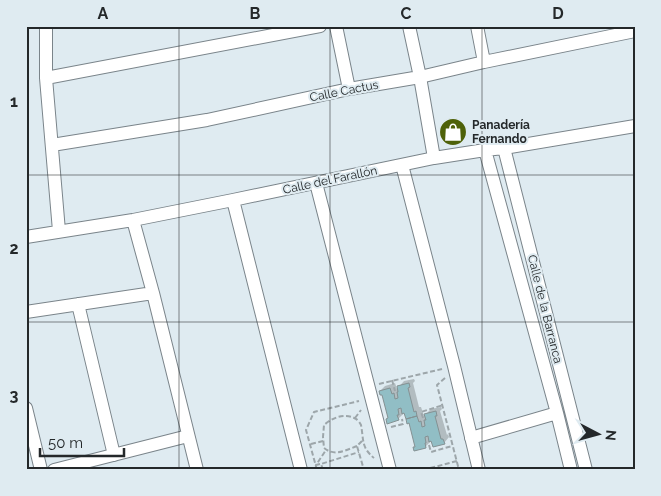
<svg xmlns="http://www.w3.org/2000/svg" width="661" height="496" viewBox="0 0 661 496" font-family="Raleway,sans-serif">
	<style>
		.shadow { fill: #0003 }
		.building { fill: #91bec5; stroke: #849193 }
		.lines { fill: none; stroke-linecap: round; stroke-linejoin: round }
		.minor-casing { stroke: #7a848a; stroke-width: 14 }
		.path { stroke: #9da6aa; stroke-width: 2; stroke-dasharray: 5 2.5; stroke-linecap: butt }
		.minor { stroke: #fff; stroke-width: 12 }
		.grid { fill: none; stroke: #24282a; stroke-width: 1; stroke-opacity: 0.55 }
		.labels { text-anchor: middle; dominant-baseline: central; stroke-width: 4; stroke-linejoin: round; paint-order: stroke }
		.street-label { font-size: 12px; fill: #24282a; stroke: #dfebf1 }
		.poi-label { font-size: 12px; font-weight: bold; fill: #24282a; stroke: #dfebf1; text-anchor: start }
		.neatline { fill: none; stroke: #24282a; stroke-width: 2 }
		.grid-label { font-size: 16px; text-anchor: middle; font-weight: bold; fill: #24282a }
	</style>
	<rect width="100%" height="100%" fill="#dfebf1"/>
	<path class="shadow" d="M414,379L415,381L413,383L419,407H421L424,416L431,409L441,407L442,409L440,411L447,435L448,434L449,437L444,443L432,440L425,447L416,446L410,421L405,412L398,419L389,418L383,394L380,391L385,386L395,383L397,389L404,381Z"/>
	<path class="building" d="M409,383L410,387L408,388L414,412L416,411L417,416L406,419L404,413L402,414L401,408L398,409L399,415H397L399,420L387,424L386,419L388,418L382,395H380L379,391L390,388L392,394L394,393L395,399L398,398L397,392H398L397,386Z
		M436,411L437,416H435L441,439H443L445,444L433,447L431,441L429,442L428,436L425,437L426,443H425L426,448L414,451L413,447H415L409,423L407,424L406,419L417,416L419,422L421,421L422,427L425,426L424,420H426L424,414Z"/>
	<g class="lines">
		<g class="minor-casing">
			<path id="minor" d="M46,26V78L59,231
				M336,26L349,89
				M409,26L420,77L434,158
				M477,26L484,62
				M46,78L320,26
				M52,145L207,120L349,89L420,77L484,62L635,31
				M504,148L586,470
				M485,150L557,413L571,470
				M402,165L454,366L479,470
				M316,183L390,470
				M233,200L301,470
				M133,220L153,293L197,470
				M26,237L133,220L233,200L434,158L485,150L504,148L635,126
				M78,304L114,455
				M26,312L153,293
				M26,408L41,470
				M471,438L557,413
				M54,470L188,436"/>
		</g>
		<path class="path" d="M445,378L437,385L459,470
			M392,380L395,391
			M379,384L442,369
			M355,418L361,410
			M423,418L421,412L443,405
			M391,427L403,424L402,419
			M362,441L357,446L364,470
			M311,444L323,441
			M429,445L431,452L452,446
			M357,446C346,450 335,457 324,448L323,437L324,425C332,418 345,412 356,419C358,420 360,423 361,425C364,441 361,447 374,458
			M320,464L316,465L326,450
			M317,470L306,430L314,412L359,401
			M323,470L321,464L359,452
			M423,470L457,461"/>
		<use href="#minor" class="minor"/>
	</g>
	<path class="grid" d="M179,26V470M330,26V470M482,26V470M26,175H635M26,322H635"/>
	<defs>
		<g id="shop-disc" transform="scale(1.4375)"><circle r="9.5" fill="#4e6109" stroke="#dfebf1"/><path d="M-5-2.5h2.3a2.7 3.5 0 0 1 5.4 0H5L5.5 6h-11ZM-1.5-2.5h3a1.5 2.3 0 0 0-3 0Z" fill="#fff"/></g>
	</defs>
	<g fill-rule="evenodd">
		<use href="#shop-disc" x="453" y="132"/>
	</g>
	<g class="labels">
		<g class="street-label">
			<text transform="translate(344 91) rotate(-11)">Calle Cactus</text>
			<text transform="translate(330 180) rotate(-12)">Calle del Farallón</text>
			<text transform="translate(545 309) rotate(76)">Calle de la Barranca</text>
		</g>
		<g class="poi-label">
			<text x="472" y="125">Panadería<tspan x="472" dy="14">Fernando</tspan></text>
		</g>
	</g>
	<rect width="661" height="496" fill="none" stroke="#dfebf1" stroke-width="55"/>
	<g transform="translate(598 434) rotate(96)" stroke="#dfebf1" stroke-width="4" paint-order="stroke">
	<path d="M0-4L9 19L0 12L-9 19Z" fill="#24282a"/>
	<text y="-8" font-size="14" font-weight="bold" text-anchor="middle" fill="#24282a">N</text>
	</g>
	<path d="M40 448v8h84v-8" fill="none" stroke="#24282a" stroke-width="2.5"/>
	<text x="48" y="448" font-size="15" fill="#24282a" stroke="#dfebf1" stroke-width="4" paint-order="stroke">50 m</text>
	<rect x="28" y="28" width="606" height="440" class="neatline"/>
	<g class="grid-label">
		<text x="103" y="19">A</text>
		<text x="255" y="19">B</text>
		<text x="406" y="19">C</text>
		<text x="558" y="19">D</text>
		<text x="14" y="107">1</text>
		<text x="14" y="254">2</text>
		<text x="14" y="401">3</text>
	</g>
</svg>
